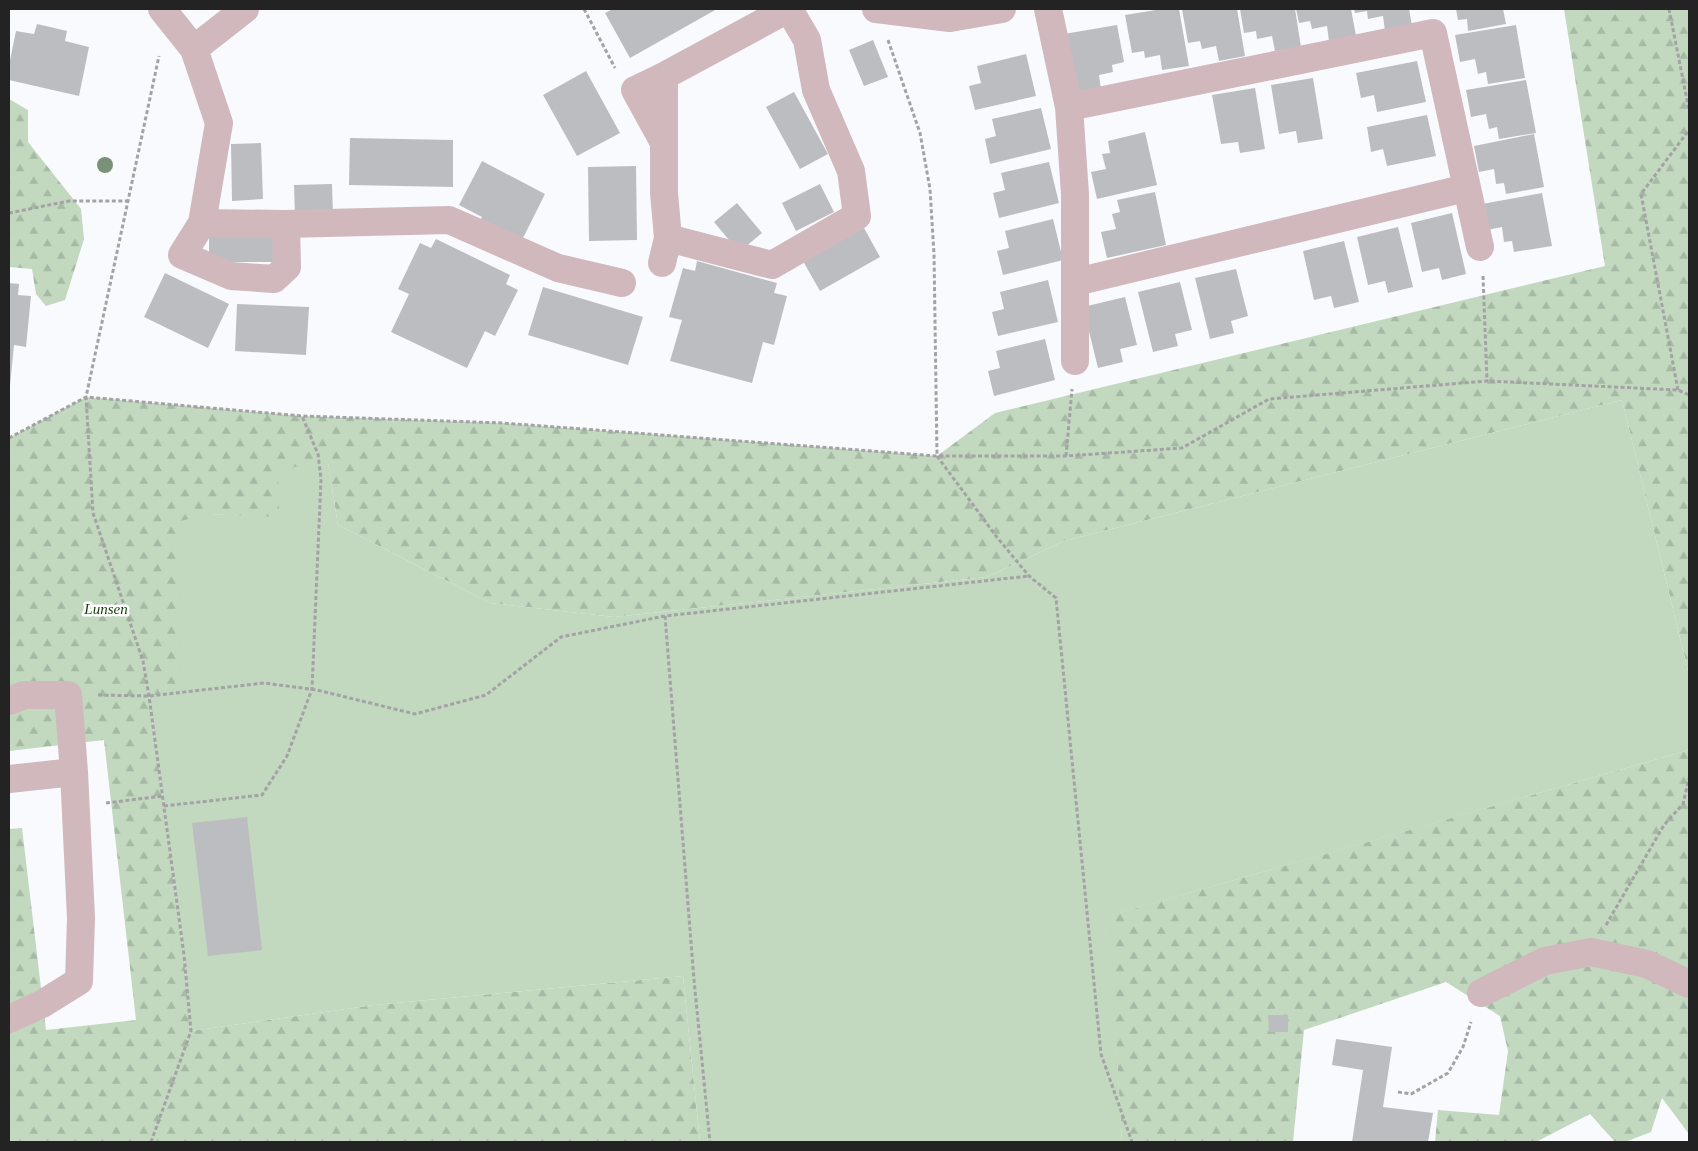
<svg xmlns="http://www.w3.org/2000/svg" width="1698" height="1151" viewBox="0 0 1698 1151" font-family="Georgia,serif">
	<style>
		.forest { fill: url(#forest-firs) }
		.park { fill: #c2d8bf }
		.building { fill: #bcbdc0 }
		.lines { fill: none; stroke-linecap: round; stroke-linejoin: round }
		.path { stroke: #a3a3a5; stroke-width: 3; stroke-dasharray: 4 2.5; stroke-linecap: butt }
		.minor { stroke: #d0b8bd; stroke-width: 28 }
		.tree { fill: #799277 }
		.labels { text-anchor: middle; dominant-baseline: central; stroke-width: 5; stroke-linejoin: round; paint-order: stroke }
		.park-label { font-size: 15px; font-style: italic; fill: #113d0a; stroke: #fff }
	</style>
	<defs>
		<pattern id="forest-firs" width="22" height="20" patternUnits="userSpaceOnUse" patternTransform="scale(1.25)"><rect width="22" height="20" fill="#c2d8bf"/><path d="M5 1l3.5 6h-7zM16 11l3.5 6h-7z" fill="#a6b9a4"/></pattern>
	</defs>
	<rect width="100%" height="100%" fill="#f9fafd"/>
	<path class="forest" d="M1564,9H1689V675L1622,400L1064,541L987,577L614,617L490,603L338,525L328,463L279,518L210,514L221,688L149,696L184,955L191,1031L374,1005L683,976L700,1142H9V829L22,828L46,1030L136,1020L104,740L9,751V438L86,397L302,416L503,423L937,456L995,413L1605,266Z
		M9,99L28,110V142L81,209L84,239L65,300L46,306L36,294L32,269L9,267Z
		M1689,750V1134L1662,1098L1651,1132L1625,1142H1615L1590,1114L1536,1142H1435L1438,1110L1499,1115L1508,1051L1500,1016L1446,982L1304,1030L1293,1142H1122L1108,916Z"/>
	<path class="park" d="M1622,400L1689,675V750L1109,916L1122,1142H700L683,976L374,1005L191,1031L184,955L149,696L181,692L180,521L210,514L279,517L278,469L328,463L338,525L490,603L614,617L987,577L1064,541Z"/>
	<path class="building" d="M613,9H717L630,58L605,13Z
		M1162,9H1179L1189,66L1162,70L1160,55L1145,58L1144,51L1132,53L1125,15Z
		M1182,9H1237L1245,56L1219,61L1216,46L1202,49L1200,41L1188,43Z
		M1240,9H1295L1301,47L1275,51L1272,36L1257,39L1256,31L1244,33Z
		M1296,9H1351L1356,36L1329,41L1327,26L1312,29L1310,21L1299,23Z
		M1354,9H1409L1412,26L1385,31L1383,16L1368,19L1367,11L1355,13Z
		M1456,9H1503L1506,24L1468,31L1467,19L1458,20Z
		M37,24L67,31L65,41L89,47L79,96L9,80V65L16,31L34,34Z
		M1117,25L1124,62L1112,65L1113,72L1099,75L1101,90L1075,94L1064,34Z
		M1516,25L1525,78L1488,84L1486,72L1478,74L1475,59L1460,62L1455,35Z
		M873,40L888,77L864,86L849,50Z
		M1026,54L1036,96L975,110L969,86L981,83L977,66Z
		M1417,61L1426,102L1377,112L1374,95L1361,98L1356,73Z
		M586,71L620,133L577,156L543,95Z
		M1313,78L1323,139L1298,143L1296,131L1279,134L1271,85Z
		M1526,80L1536,133L1499,139L1497,127L1489,129L1486,114L1471,117L1466,90Z
		M1255,88L1265,149L1240,153L1238,142L1221,144L1212,95Z
		M794,92L828,154L800,169L766,107Z
		M1041,108L1051,149L990,164L985,139L996,136L992,119Z
		M1427,115L1436,156L1387,166L1383,149L1371,152L1367,127Z
		M1145,132L1157,185L1097,199L1091,172L1106,169L1102,154L1110,153L1108,141Z
		M1534,134L1544,187L1506,194L1504,183L1496,184L1494,169L1479,172L1474,146Z
		M350,138L453,140V187L349,185Z
		M261,143L263,199L232,201L231,144Z
		M482,161L545,194L523,238L477,226L482,217L459,205Z
		M1049,162L1059,203L999,218L993,193L1005,190L1001,173Z
		M636,166L637,240L589,241L588,167Z
		M332,184L333,215L295,216L294,185Z
		M820,184L834,212L796,231L782,203Z
		M1155,192L1166,245L1107,258L1101,232L1116,229L1112,214L1120,212L1117,200Z
		M1542,193L1552,246L1514,252L1512,241L1504,242L1502,227L1487,230L1482,204Z
		M737,203L762,233L739,252L714,222Z
		M1452,213L1466,274L1442,280L1439,268L1422,272L1411,223Z
		M1053,219L1063,260L1003,275L997,251L1009,248L1005,231Z
		M1398,227L1413,287L1388,293L1385,281L1368,285L1357,237Z
		M864,228L880,257L820,291L803,261Z
		M209,231H281V262H209Z
		M436,239L510,275L506,284L518,290L495,336L485,331L467,368L391,332L409,294L398,289L420,243L431,248Z
		M1344,241L1359,302L1334,308L1331,296L1314,300L1303,251Z
		M697,261L777,283L774,293L787,296L774,345L763,342L752,383L670,361L682,320L669,317L683,268L695,271Z
		M1236,269L1248,316L1231,321L1234,333L1210,339L1195,278Z
		M165,273L229,304L208,348L144,317Z
		M1048,280L1058,322L998,336L992,312L1004,309L1000,292Z
		M1180,282L1192,330L1175,334L1178,346L1153,352L1138,292Z
		M9,283L19,284L18,295L31,296L26,347L14,345L10,386Z
		M543,287L643,317L628,365L528,335Z
		M1125,297L1137,345L1120,349L1123,362L1098,368L1083,307Z
		M237,304L309,307L306,355L235,351Z
		M1045,339L1055,380L994,396L988,371L1000,368L996,351Z
		M247,817L262,950L208,956L192,823Z
		M1268,1015H1288V1032H1269Z
		M1336,1039L1392,1047L1383,1107L1433,1113L1428,1142H1352L1363,1070L1332,1065Z"/>
	<g class="lines">
		<path class="path" d="M584,9L615,68
			M1669,9L1689,110
			M888,40L920,133L930,189L934,254L937,456L996,536L1029,576L1056,598L1101,1054L1132,1142
			M9,213L69,201H128
			M1483,276L1487,381
			M1678,390L1641,194L1689,130
			M9,438L86,397L302,416L503,423L937,456H1066L1182,448L1269,399L1487,381L1678,390L1689,395
			M1066,456L1072,389
			M665,616L694,980L710,1142
			M98,695L149,696L264,683L317,690L415,714L486,695L561,637L665,616L1029,576
			M106,803L163,796
			M164,806L262,795L287,756L312,689L321,479L318,454L302,416
			M1606,925L1664,825L1683,804L1689,778
			M1398,1092L1411,1094L1448,1073L1463,1047L1471,1022
			M151,1142L191,1031L184,955L149,696L143,661L93,513L86,397L159,56"/>
		<path class="minor" d="M162,9L194,49L219,123L202,223L286,224L449,220L558,268L622,283
			M876,9L950,18L1002,9
			M1048,9L1069,107L1075,194V361
			M194,49L245,9
			M1069,107L1433,33L1480,247
			M662,139L635,90L664,76
			M202,223L182,255L231,276L274,279L287,267L286,224
			M668,238L664,193V76L788,9
			M662,263L668,238L772,265L857,216L851,171L816,90L807,40L789,9
			M1076,282L1466,188
			M9,701L24,695H68L74,772L9,779
			M1481,993L1545,961L1591,952L1647,964L1689,984
			M9,1019L42,1004L79,981L81,918L74,772"/>
	</g>
	<circle class="tree" cx="105" cy="165" r="8"/>
	<g class="labels">
		<g class="park-label">
			<text x="106" y="609">Lunsen</text>
		</g>
	</g>
	<rect width="1698" height="1151" fill="none" stroke="#232324" stroke-width="20"/>
</svg>
